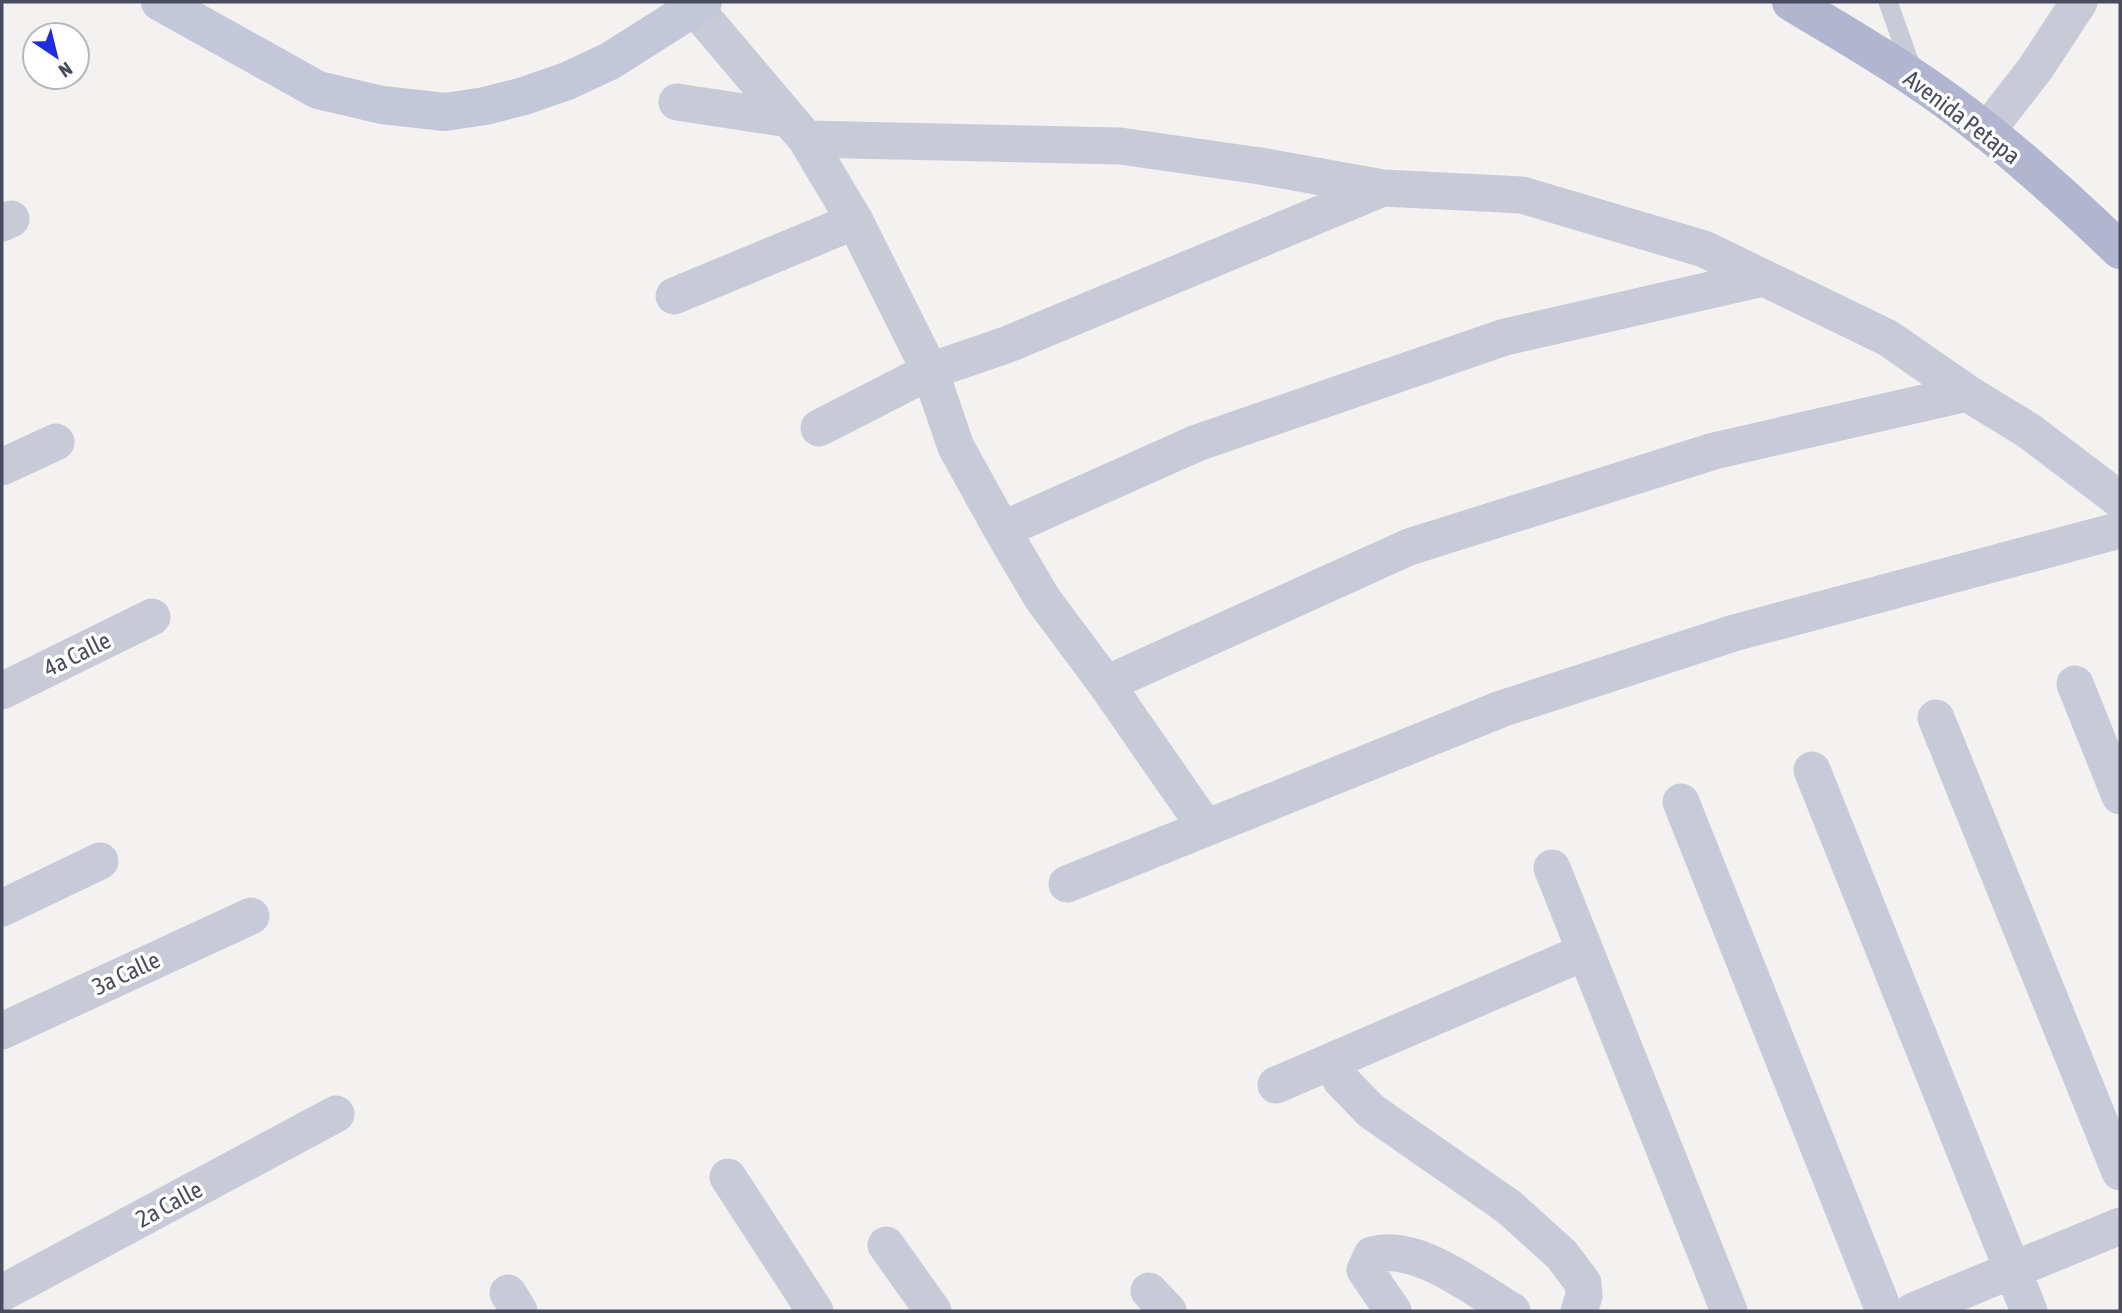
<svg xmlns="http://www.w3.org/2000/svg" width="2122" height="1313" viewBox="0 0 2122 1313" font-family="'Asap Condensed',sans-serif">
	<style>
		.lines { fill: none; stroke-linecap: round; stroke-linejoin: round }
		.service { stroke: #c8cad8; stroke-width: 19 }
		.minor { stroke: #c8cad8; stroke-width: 37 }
		.secondary { stroke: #c4c6d9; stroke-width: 38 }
		.primary { stroke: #b1b5cf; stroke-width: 38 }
		.labels { text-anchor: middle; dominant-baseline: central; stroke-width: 7; stroke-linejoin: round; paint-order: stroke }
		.street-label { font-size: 24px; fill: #494c5e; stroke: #fff }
	</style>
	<rect width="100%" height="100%" fill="#f3f2f1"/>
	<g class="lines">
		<path class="service" d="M1888,2L1913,72"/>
		<path class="minor" d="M695,8L806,139L855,221L930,371L956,447L1002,530L1042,598L1106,684L1206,828
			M677,102L789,119
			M1986,132L2035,69L2079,2
			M806,139L1120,146L1260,166L1383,188L1522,195L1704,249L1888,338L1967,393L2029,431L2120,500
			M2,223L11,219
			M674,296L855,221
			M819,428L930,371L1006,345L1383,188
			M2,467L56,442
			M1002,530L1197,443L1505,337L1763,278
			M1106,684L1409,547L1714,451L1967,393
			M2075,684L2120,796
			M2,691L152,617
			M1936,718L2120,1172
			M1812,770L2029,1311
			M1681,802L1884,1311
			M1552,868L1729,1311
			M1067,884L1501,709L1734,633L2120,530
			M2,908L100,861
			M2,1031L251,916
			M1332,1061L1341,1080L1371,1111L1509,1207L1562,1255L1583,1283L1584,1296L1579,1311
			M1276,1085L1585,952
			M728,1177L815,1311
			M886,1245L933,1311
			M1149,1291L1168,1311
			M2,1293L336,1114
			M508,1293L519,1311
			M1393,1311L1365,1270L1372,1255C1417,1242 1474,1289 1512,1311
			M1913,1311L2120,1226"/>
		<path class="secondary" d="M160,2L318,90L382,105L445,112L485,106L524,96L567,81L610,61L703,2"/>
		<path class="primary" d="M1791,2C1832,27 1874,51 1914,78C1988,127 2056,189 2120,250"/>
	</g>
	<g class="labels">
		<g class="street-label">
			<text transform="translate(1962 117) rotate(37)">Avenida Petapa</text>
			<text transform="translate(77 654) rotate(-26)">4a Calle</text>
			<text transform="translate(126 973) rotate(-25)">3a Calle</text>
			<text transform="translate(169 1204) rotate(-28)">2a Calle</text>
		</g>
	</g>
	<rect width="2122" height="1313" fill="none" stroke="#494c5e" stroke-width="7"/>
	<g transform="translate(56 56) rotate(145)"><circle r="33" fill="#ffffff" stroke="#b6b7bf" stroke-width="2"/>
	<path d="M0-5L12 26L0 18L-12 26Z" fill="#1d2be1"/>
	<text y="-10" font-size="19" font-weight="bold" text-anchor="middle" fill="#494c5e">N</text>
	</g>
</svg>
